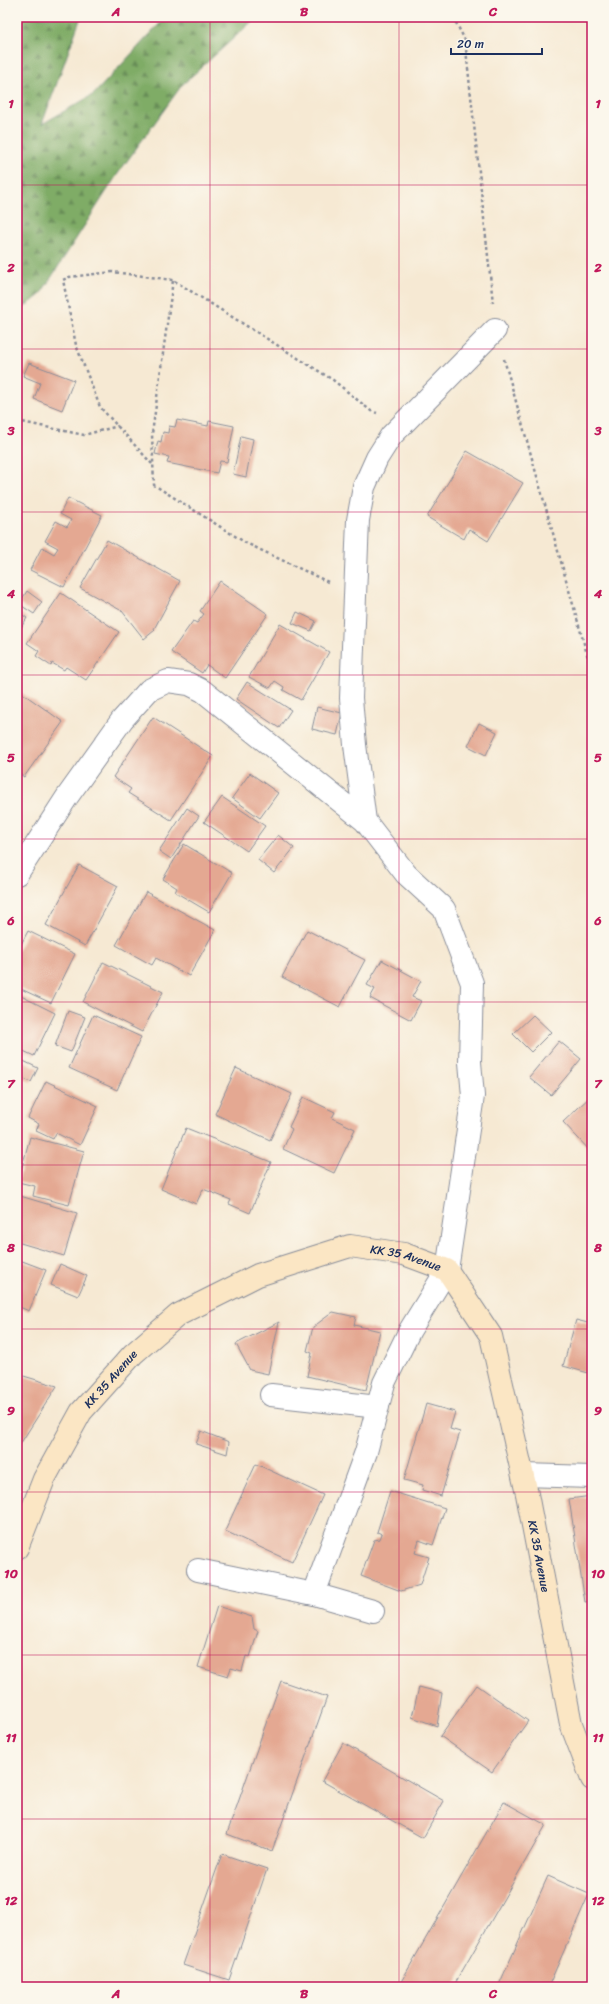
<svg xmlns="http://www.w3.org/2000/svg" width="609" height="2004" viewBox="0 0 609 2004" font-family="Sriracha,sans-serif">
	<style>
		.forest { fill: url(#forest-firs); stroke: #4d6e62 }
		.building { fill: #e4a892 }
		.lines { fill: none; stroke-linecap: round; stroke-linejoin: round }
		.street-casing { stroke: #888c98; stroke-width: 24 }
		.secondary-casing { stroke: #888c98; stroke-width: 24 }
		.path { stroke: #888c98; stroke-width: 2.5; stroke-dasharray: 3 3; stroke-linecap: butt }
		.street { stroke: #fff; stroke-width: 22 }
		.secondary { stroke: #fbe6c4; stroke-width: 22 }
		.grid { fill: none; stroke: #c2185b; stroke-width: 1; stroke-opacity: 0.55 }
		.labels { text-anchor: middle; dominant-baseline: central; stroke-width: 3; stroke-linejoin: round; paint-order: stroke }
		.street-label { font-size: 12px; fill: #1b2f5e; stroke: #fbf7ec }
		.neatline { fill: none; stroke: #c2185b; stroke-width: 1.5 }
		.grid-label { font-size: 13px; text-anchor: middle; font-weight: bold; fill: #c2185b }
	</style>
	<defs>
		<pattern id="forest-firs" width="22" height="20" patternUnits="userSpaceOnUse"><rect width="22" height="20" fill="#7fac66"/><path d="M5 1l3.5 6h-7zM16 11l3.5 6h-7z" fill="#678c57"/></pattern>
	</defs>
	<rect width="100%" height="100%" fill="#fbf7ec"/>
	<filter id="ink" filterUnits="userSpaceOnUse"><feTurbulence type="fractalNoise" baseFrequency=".025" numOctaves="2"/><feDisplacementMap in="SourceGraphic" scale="8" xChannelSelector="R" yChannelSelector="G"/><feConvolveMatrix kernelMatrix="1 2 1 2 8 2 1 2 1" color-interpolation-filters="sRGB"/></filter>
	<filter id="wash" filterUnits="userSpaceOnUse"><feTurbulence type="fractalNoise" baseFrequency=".012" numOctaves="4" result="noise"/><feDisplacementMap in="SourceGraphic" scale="16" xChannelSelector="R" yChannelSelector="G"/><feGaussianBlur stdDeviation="0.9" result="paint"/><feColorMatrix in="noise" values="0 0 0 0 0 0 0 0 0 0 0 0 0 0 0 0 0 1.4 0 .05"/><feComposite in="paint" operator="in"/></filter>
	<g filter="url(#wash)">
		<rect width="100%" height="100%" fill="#f6e9d3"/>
		<path class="forest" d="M17,17H81L42,124L94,94L166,17H257L182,85L117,175L40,295L21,310L17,309Z"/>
		<g id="blocks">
			<path class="building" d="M17,317L21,318L18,336H17Z
				M29,363L74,380L62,410L34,399L40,383L23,376Z
				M177,420L208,426L209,421L234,426L227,462L220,461L217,473L167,463L169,457L155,454L158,441L161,442L163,432L168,433L169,426L175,427Z
				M241,436L253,439L246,477L233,474Z
				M467,451L523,483L488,541L469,529L464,539L427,517Z
				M68,498L102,515L64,587L30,570L42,547L54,554L58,548L45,541L56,521L67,527L71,520L60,514Z
				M107,540L180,581L154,629L155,630L144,639L122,611L80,588Z
				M220,581L268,614L225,678L207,665L202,673L171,652L193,621L197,623L204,614L200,611Z
				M27,591L42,602L34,614L19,604Z
				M61,593L119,632L86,680L66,667L64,670L52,663L51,666L36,656L39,651L27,643Z
				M17,611L27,618L17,634Z
				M297,612L316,621L311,631L292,623Z
				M280,624L329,652L301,700L283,690L284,687L275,681L270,688L249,677Z
				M247,682L291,710L279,728L236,699Z
				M18,690L63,722L24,777L17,772Z
				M317,707L342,713L337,735L312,729Z
				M153,717L213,756L171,820L128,793L131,789L113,777Z
				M479,723L497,732L486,755L468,746Z
				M250,773L278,793L260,818L232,798Z
				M222,797L265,826L247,851L204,822Z
				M187,808L199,816L171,859L159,851Z
				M278,835L294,848L274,873L258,860Z
				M184,844L232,873L209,912L175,892L177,888L163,879Z
				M79,865L118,886L85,946L46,925Z
				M146,892L215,930L189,976L156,958L152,965L116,945Z
				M307,930L365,960L340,1007L282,977Z
				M28,931L75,954L51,1003L21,989L19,993L17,992V952Z
				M382,960L421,981L412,997L421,1001L411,1020L370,998L375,989L367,985Z
				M103,962L163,992L142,1032L83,1002Z
				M17,994L55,1013L34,1056L17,1048Z
				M68,1011L85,1017L71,1052L55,1046Z
				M93,1015L141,1037L117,1090L69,1068Z
				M533,1015L551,1032L531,1052L513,1034Z
				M559,1041L581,1059L551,1095L529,1077Z
				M17,1058L38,1068L31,1082L17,1076Z
				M236,1068L292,1094L270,1140L215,1114Z
				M46,1081L98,1106L80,1145L56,1133L53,1139L36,1131L39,1124L28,1118Z
				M592,1095V1153L563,1122Z
				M303,1097L335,1112L332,1118L355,1129L334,1173L283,1149L292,1129L289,1127Z
				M186,1128L271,1162L250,1213L229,1204L231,1200L203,1189L196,1204L161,1189Z
				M30,1137L84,1151L69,1205L33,1196L35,1186L18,1182Z
				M17,1195L77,1213L64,1256L17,1242Z
				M17,1259L46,1270L29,1311L17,1306Z
				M60,1264L87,1276L78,1296L51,1285Z
				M333,1312L356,1317L354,1325L380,1331L366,1390L307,1376L312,1353L307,1351L313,1327Z
				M576,1320L592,1324V1374L563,1366Z
				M279,1322L268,1374L250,1370L236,1344Z
				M17,1374L57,1386L17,1449Z
				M426,1404L455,1412L450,1429L460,1432L441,1496L422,1490L423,1485L404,1480Z
				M201,1431L229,1442L227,1454L196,1444Z
				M256,1464L323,1495L292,1562L225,1531Z
				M390,1491L445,1508L433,1545L419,1540L415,1553L429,1557L420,1585L401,1591L361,1576L374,1540L380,1539L382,1534L377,1532Z
				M592,1496V1601L585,1602L569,1499Z
				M217,1606L252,1617L254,1629L258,1631L250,1657L246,1656L242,1671L231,1668L228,1676L198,1667Z
				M281,1681L327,1697L272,1851L227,1834Z
				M477,1685L528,1721L492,1772L440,1736Z
				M419,1687L442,1693L437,1726L412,1717Z
				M343,1743L444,1801L423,1838L322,1781Z
				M504,1802L546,1825L453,1987H398Z
				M222,1854L267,1869L229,1980L183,1965Z
				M548,1876L589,1894L548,1987H498Z"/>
		</g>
	</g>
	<g filter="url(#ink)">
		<use href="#blocks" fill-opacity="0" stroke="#888c98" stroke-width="1"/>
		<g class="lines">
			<g class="street-casing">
				<path id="street" d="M17,874L67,797L122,720L149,690L168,681L189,684L203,691L365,821
					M271,1395L378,1407
					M523,1475L592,1477
					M198,1570L314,1594L366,1452L384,1383L410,1330L447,1270L473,1096L470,1062L472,983L444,909L406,874L365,821L355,745L351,698L358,520L364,487L377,458L391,436L495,330
					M314,1594L373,1611"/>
			</g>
			<g class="secondary-casing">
				<g id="secondary">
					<path id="s1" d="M17,1548L44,1479L81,1412L133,1354L178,1315L258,1275L350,1246L404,1254L447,1270L491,1336L527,1494L571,1724L592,1779"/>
				</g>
			</g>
			<path class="path" d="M453,17L465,40L493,303
				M504,359L592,672
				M17,421L84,435L118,426
				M152,464L100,407L76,345L63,280L69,277L113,272L173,280
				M328,582L246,543L154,485L152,434L173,280L333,380L371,411L377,413"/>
			<use href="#street" class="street"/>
			<use href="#secondary" class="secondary"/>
		</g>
	</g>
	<path class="grid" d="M210,17V1987M399,17V1987M17,185H592M17,349H592M17,512H592M17,675H592M17,839H592M17,1002H592M17,1165H592M17,1329H592M17,1492H592M17,1655H592M17,1819H592"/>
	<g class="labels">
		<g class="street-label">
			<text stroke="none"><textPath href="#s1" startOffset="531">KK 35 Avenue</textPath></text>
			<text stroke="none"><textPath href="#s1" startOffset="195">KK 35 Avenue</textPath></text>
			<text stroke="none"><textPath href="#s1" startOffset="879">KK 35 Avenue</textPath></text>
		</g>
	</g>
	<rect width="609" height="2004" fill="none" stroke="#fbf7ec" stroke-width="44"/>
	<path d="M451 48v6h91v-6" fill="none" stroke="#1b2f5e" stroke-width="2"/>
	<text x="457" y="48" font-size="12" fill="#1b2f5e" stroke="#fbf7ec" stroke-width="3" paint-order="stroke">20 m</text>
	<rect x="22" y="22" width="565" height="1960" class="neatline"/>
	<g class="grid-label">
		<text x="116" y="16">A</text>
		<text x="304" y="16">B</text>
		<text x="493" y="16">C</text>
		<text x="11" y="108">1</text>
		<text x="598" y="108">1</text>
		<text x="11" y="272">2</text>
		<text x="598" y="272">2</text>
		<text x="11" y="435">3</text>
		<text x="598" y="435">3</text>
		<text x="11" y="598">4</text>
		<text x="598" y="598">4</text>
		<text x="11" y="762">5</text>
		<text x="598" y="762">5</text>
		<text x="11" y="925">6</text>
		<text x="598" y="925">6</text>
		<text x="11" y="1088">7</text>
		<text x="598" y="1088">7</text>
		<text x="11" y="1252">8</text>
		<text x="598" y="1252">8</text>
		<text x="11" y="1415">9</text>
		<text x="598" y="1415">9</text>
		<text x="11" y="1578">10</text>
		<text x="598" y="1578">10</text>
		<text x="11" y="1742">11</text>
		<text x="598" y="1742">11</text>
		<text x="11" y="1905">12</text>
		<text x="598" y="1905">12</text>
		<text x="116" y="1998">A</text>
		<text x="304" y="1998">B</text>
		<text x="493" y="1998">C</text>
	</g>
</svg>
